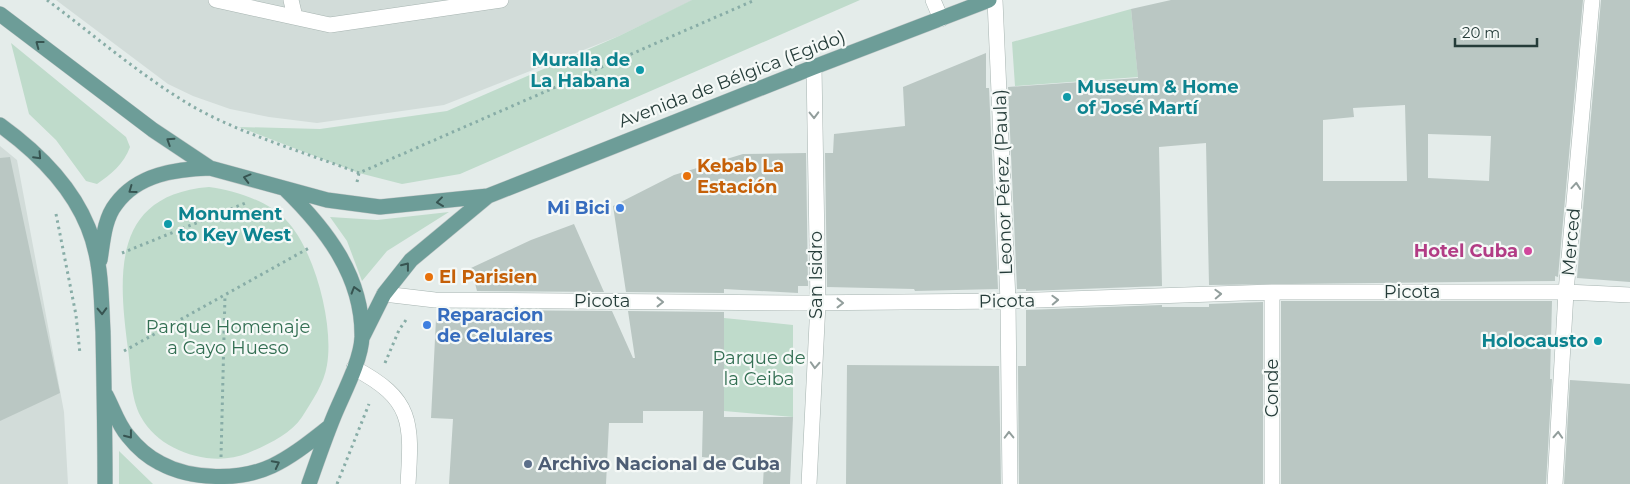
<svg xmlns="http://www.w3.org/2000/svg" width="1630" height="484" viewBox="0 0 1630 484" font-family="Montserrat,sans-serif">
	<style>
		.built { fill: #d2dcd9 }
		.green { fill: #bfdbcb }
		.building { fill: #bac7c3; fill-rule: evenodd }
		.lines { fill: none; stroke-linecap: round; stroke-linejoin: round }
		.minor-casing { stroke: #a7b4b1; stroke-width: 16 }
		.major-casing { stroke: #c2c8c8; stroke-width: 16 }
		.path { stroke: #88ada7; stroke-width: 3; stroke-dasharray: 2.5 4; stroke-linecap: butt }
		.minor { stroke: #fff; stroke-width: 15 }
		.major { stroke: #6d9d98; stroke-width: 15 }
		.oneway { stroke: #375451 }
		.oneway2 { stroke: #929e9c }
		.culture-dot { fill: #0f9aa8; stroke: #f5f9f7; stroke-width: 2 }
		.food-dot { fill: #e8710a; stroke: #f5f9f7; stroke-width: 2 }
		.shop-dot { fill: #3f7fe0; stroke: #f5f9f7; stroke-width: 2 }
		.hotel-dot { fill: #d1479c; stroke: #f5f9f7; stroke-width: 2 }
		.service-dot { fill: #5c6f8a; stroke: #f5f9f7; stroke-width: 2 }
		.labels { text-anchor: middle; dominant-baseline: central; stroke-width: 4.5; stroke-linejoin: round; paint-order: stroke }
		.culture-label { font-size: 18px; font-weight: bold; fill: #0d838f; stroke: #f5f9f7; text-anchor: end }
		.street-label { font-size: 18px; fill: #253c39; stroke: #f5f9f7 }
		.food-label { font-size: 18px; font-weight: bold; fill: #c56008; stroke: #f5f9f7; text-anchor: start }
		.shop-label { font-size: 18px; font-weight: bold; fill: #366cbe; stroke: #f5f9f7; text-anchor: end }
		.hotel-label { font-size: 18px; font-weight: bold; fill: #b23c85; stroke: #f5f9f7; text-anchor: end }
		.park-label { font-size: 18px; fill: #336f53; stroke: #f5f9f7 }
		.service-label { font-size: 18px; font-weight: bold; fill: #4e5e75; stroke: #f5f9f7; text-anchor: start }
	</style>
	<rect width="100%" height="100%" fill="#e4ecea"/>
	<path class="built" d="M56,0H693L619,36L444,105L317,123L269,117L230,109L193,96L168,84Z
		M0,146L17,160L64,412L68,484H0Z"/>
	<path class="green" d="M692,0H860L460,174L402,184L359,173L239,127L320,129L447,111L619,36Z
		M1131,9L1138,77L1015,86L1012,42Z
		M11,43L126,137L130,147C124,164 111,174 97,184L86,181L56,140L29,114Z
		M209,187C233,190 269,201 286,220C315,250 334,325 327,365C324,384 312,401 302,417C291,434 267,445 248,453C212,468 160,452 141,417C130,397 131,370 128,349C118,274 112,195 209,187Z
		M449,212L387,251L362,281L347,241L330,217L377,220Z
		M724,318L793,325V417L724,411Z
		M119,451L153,484H119Z"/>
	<path class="building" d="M1171,0H1583L1558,277L1555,276V281L1209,285L1206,143L1159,147L1162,286L1026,291V289H1017L1008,87L1138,78L1131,9ZM1405,105L1407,181H1323V120L1354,117L1353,108ZM1428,134L1491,136L1489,181L1428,178Z
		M1601,0H1630V282L1577,278Z
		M986,53V88H989L998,289L915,291L914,289L827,287L825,153H833L834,134L905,126L903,87Z
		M806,153L808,286H798V293L724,289V293L626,292L613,206L674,175L743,154Z
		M10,157L60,393L0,421V158Z
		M574,224L604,292L477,291L471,268L531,240Z
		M1281,301H1552L1550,379H1552L1546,484H1281Z
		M1263,302V484H1019L1018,366H1026V310L1162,305V307H1209V304Z
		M482,310L612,311L633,358H635L628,311L724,312V417H793L790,484H763L764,464L702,457L703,411H643V423H609L606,484H449L453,419L431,418L436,319H484Z
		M847,365L999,366L1001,484H846Z
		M1570,380L1630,384V484H1564Z"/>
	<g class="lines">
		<g class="minor-casing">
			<path id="minor" d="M216,0L330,25L501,0
				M291,0L295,17
				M933,0L941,19
				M995,0L1008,301L1010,484
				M384,294L435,300L796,303L1008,301L1272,292H1566L1630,295
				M354,368C413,399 412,422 408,484
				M809,484L818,303L814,67
				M1272,484V292
				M1555,484L1566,292L1592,0"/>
		</g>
		<g class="major-casing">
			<path id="major" d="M0,14L153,130L210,168L327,200L380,207L488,196L814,67L989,0
				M0,125C36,151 71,185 88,227C102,261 101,296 103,332C104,383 105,433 105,484
				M285,189C326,229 363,276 362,337C361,361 343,394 334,416C325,438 317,461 309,484
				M100,260C103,242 104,219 116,204C138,174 176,169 210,168
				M362,338L384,294L411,260L488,196
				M106,395C113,408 118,425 128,436C136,446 148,457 160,463C191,480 240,481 272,466C293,456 311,441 329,427"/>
		</g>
		<path class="path" d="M47,0C94,35 141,76 192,106C243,135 304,152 359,173
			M357,182L359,173L755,0
			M56,214L76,315L80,354
			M122,253L248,202
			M124,351L309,248
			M385,363L399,330L408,317
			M221,457L225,295
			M337,484L369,404"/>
		<use href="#minor" class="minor"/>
		<use href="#major" class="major"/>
	</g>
	<defs><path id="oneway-chevron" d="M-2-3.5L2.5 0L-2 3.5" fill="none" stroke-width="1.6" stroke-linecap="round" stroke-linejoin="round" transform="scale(1.25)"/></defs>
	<g class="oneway">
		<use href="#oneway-chevron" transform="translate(39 44) rotate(-143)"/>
		<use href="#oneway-chevron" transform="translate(170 141) rotate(-147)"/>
		<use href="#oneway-chevron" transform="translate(38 156) rotate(47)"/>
		<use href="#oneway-chevron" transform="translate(247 178) rotate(-165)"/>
		<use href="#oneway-chevron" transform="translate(132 190) rotate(144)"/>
		<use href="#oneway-chevron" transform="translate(440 202) rotate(173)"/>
		<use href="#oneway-chevron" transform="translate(406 266) rotate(-52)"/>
		<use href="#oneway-chevron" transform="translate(355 290) rotate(-107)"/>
		<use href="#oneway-chevron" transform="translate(102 311) rotate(88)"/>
		<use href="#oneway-chevron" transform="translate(129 435) rotate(52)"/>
		<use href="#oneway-chevron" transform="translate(276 464) rotate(-27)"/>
	</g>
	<g class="oneway2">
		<use href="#oneway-chevron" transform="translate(814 115) rotate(89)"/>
		<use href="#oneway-chevron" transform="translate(1576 186) rotate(-85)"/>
		<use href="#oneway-chevron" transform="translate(1218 294) rotate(-2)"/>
		<use href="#oneway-chevron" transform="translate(1055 300) rotate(-2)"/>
		<use href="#oneway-chevron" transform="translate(660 302)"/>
		<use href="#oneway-chevron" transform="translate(840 303)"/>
		<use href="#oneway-chevron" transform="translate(815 365) rotate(93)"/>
		<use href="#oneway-chevron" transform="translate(1009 435) rotate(-91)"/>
		<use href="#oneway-chevron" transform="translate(1558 435) rotate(-87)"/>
	</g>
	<g class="culture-dot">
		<circle cx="640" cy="70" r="5"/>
		<circle cx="1067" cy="97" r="5"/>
		<circle cx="168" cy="224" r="5"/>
		<circle cx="1598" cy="341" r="5"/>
	</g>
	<g class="food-dot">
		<circle cx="687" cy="176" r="5"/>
		<circle cx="429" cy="277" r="5"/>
	</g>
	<g class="shop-dot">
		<circle cx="620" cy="208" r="5"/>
		<circle cx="427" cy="325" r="5"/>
	</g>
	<circle class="hotel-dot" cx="1528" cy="251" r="5"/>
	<circle class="service-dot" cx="528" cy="464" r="5"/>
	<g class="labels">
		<g class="culture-label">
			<text x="630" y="60">Muralla de<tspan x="630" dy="21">La Habana</tspan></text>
			<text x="1077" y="87" text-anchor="start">Museum &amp; Home<tspan x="1077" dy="21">of José Martí</tspan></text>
			<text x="178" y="214" text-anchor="start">Monument<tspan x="178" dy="21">to Key West</tspan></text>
			<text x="1588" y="341">Holocausto</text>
		</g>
		<g class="street-label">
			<text transform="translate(732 79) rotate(-21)">Avenida de Bélgica (Egido)</text>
			<text transform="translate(1003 182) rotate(-92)">Leonor Pérez (Paula)</text>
			<text transform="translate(1571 242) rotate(-85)">Merced</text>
			<text transform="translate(816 275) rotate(-90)">San Isidro</text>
			<text x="1412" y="292">Picota</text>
			<text x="602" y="301">Picota</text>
			<text transform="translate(1007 301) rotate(-1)">Picota</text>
			<text transform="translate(1272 388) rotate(-90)">Conde</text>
		</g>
		<g class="food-label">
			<text x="697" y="166">Kebab La<tspan x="697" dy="21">Estación</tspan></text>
			<text x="439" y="277">El Parisien</text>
		</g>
		<g class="shop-label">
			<text x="610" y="208">Mi Bici</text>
			<text x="437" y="315" text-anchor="start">Reparacion<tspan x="437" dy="21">de Celulares</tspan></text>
		</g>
		<g class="hotel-label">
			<text x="1518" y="251">Hotel Cuba</text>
		</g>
		<g class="park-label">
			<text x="228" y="327">Parque Homenaje<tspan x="228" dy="21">a Cayo Hueso</tspan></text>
			<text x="759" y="358">Parque de<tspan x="759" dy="21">la Ceiba</tspan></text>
		</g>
		<g class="service-label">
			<text x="538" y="464">Archivo Nacional de Cuba</text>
		</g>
	</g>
	<path d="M1455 38v8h82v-8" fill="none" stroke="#253c39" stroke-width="2.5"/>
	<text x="1462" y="38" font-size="15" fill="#253c39" stroke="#f5f9f7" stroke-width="4" paint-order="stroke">20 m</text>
</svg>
